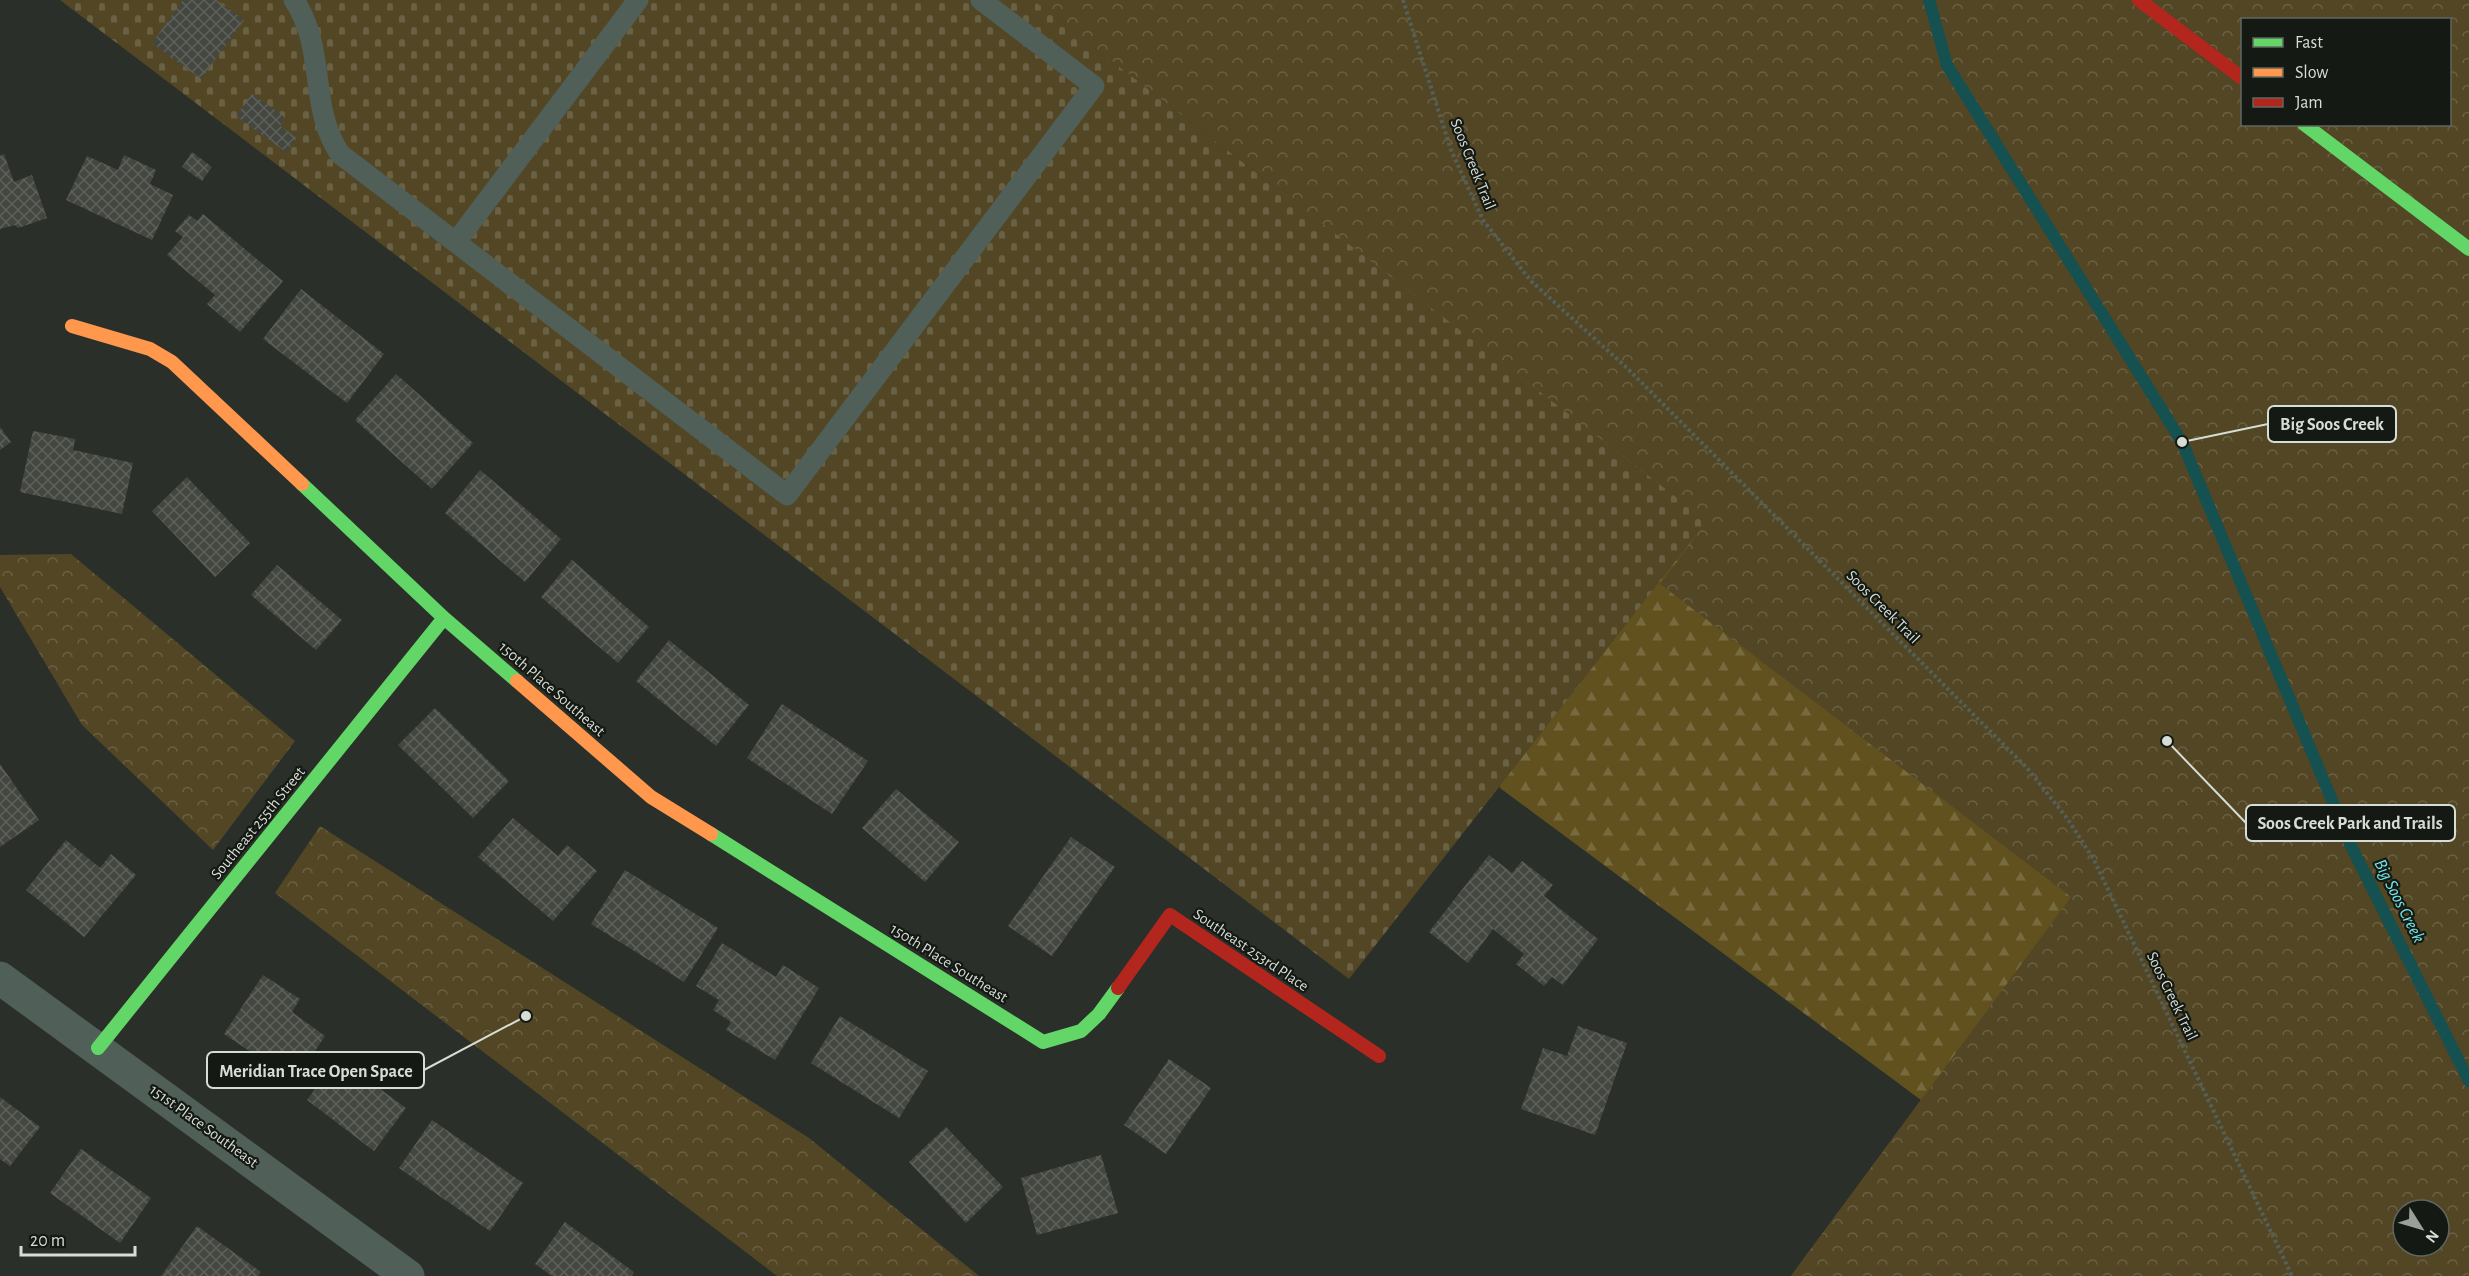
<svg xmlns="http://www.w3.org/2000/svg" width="2469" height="1276" viewBox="0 0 2469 1276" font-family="'Alegreya Sans',sans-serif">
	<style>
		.forest { fill: url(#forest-firs) }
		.cemetery { fill: url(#cemetery-stones) }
		.park { fill: url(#park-crowns); fill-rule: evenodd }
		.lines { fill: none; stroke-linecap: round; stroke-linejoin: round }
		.stream { stroke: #155150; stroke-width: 12 }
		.building { fill: url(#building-cross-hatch) }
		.path { stroke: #546059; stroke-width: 4; stroke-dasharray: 3 3; stroke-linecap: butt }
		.lane { stroke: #505f58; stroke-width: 21 }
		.street { stroke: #505f58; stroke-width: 33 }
		.fast { stroke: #63d668; stroke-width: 14 }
		.slow { stroke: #ff974d; stroke-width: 14 }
		.jam { stroke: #b3261e; stroke-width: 14 }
		.labels { text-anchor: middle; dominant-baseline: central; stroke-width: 4.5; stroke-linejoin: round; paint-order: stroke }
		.street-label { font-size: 16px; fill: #d5ddd4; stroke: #141913 }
		.water-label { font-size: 18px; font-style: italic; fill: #70e8e9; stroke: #141913 }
		.leader { fill: none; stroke: #d5ddd4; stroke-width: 2 }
		.callout-dot { fill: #d5ddd4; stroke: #141913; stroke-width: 2 }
		.callout { fill: #141913; stroke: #d5ddd4; stroke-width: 2 }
		.callout-label { font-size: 18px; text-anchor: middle; font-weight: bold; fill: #d5ddd4 }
	</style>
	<defs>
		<pattern id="forest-firs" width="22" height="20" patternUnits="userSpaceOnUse" patternTransform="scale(1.5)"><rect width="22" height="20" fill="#61511f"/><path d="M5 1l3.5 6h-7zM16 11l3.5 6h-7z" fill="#776a3f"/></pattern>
		<pattern id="cemetery-stones" width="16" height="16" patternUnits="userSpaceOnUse" patternTransform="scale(1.5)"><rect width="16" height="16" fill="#524624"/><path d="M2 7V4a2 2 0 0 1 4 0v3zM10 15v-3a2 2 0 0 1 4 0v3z" fill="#6a6043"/></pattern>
		<pattern id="park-crowns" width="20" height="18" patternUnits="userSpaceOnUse" patternTransform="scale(1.5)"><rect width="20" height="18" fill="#524624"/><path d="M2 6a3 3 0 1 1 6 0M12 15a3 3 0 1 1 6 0" fill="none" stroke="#6a6043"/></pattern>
		<pattern id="building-cross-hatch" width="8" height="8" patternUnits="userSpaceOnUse" patternTransform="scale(1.5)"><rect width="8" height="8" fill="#444740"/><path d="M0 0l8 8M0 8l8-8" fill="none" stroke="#5e615b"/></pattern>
	</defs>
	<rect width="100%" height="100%" fill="#2a3029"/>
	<path class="forest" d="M1033,0H1658L2403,1210V1246L1791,1276L1921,1100L1500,788L1487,669L1279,190Z"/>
	<path class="cemetery" d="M60,0H1033L1707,521L1349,979Z"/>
	<path class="park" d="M1033,0H2469V1276H1791L2071,897L1660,584L1707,521ZM2242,20H2450V124H2242ZM2403,1210H2439V1246H2403Z
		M71,554L295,741L213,850L82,725L0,587V555Z
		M320,826L809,1138L979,1276H777L275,893Z"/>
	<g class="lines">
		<path class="stream" d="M1929,0L1947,65L2182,442L2352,848L2469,1081"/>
	</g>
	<path class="building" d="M183,0H216L244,20L201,79L152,43Z
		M252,94L285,117L280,126L297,138L286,152L236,116Z
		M192,152L212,167L202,181L182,167Z
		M4,154L14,182L32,175L47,218L18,228L15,225L0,229V156Z
		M124,155L156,170L150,184L173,195L152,240L66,200L87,156L118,170Z
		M203,214L283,281L240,332L207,304L215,295L167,255L183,237L175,231L189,215L197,221Z
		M301,289L384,354L347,403L263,339Z
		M396,374L473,443L432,489L355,420Z
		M0,427L11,442L0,450Z
		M33,431L75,439L73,450L133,463L122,514L20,492Z
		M480,470L561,539L525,582L445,513Z
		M187,477L250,543L215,577L152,511Z
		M572,560L649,627L618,663L541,597Z
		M277,565L342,620L316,650L251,595Z
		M669,640L749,705L716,746L636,681Z
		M782,704L868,761L832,814L747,758Z
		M435,708L509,781L473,818L398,745Z
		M0,764L39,820L0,847Z
		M896,789L959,842L925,882L862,828Z
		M513,818L558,856L567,845L597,871L553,921L478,857Z
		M1071,837L1115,867L1052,956L1008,926Z
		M66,840L100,868L111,854L136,875L84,937L26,890Z
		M1489,855L1512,873L1522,861L1553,885L1544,896L1598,939L1563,985L1552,977L1544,986L1516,964L1524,954L1493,929L1468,963L1429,932Z
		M625,870L718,928L684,982L591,924Z
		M722,943L776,977L783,965L819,988L775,1060L726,1030L731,1022L713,1010L719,1000L696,986Z
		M263,975L300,999L292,1012L325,1036L295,1081L224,1034Z
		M840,1016L928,1071L899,1118L811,1063Z
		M1578,1026L1627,1043L1595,1135L1521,1109L1543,1048L1567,1056Z
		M338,1058L406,1108L374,1151L307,1100Z
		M1169,1059L1211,1088L1166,1154L1124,1125Z
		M0,1097L40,1127L10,1166L0,1159Z
		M432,1120L523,1183L490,1231L399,1168Z
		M946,1127L1003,1187L966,1223L909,1162Z
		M81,1149L151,1198L120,1243L50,1193Z
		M1101,1155L1118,1213L1037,1235L1021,1178Z
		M565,1222L634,1272L632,1276H552L535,1264Z
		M197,1226L261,1272L258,1276H161Z"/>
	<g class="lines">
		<path class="path" d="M1403,0L1451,150L1483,220L1531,281L1627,368L2027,768L2067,818L2094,860L2292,1276"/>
		<path class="lane" d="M294,0C327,50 308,106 340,154L787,495L1094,86L981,0
			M456,242L638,0"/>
		<path class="street" d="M0,978L408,1276"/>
		<path class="fast" d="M2304,124L2469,249
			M302,484L444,618L517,681
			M711,834L1043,1042L1081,1031L1099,1014L1118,988
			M98,1048L444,618"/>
		<path class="slow" d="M72,326L150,349L172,362L302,484
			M517,681L651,797L711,834"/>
		<path class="jam" d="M2139,0L2242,78
			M1118,988L1170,915L1379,1056"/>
	</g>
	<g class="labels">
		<g class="street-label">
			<text transform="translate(1473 164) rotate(68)">Soos Creek Trail</text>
			<text transform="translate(1883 607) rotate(45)">Soos Creek Trail</text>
			<text transform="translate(552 689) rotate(41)">150th Place Southeast</text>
			<text transform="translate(258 823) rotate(-51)">Southeast 255th Street</text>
			<text transform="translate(1251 950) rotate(34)">Southeast 253rd Place</text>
			<text transform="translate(949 963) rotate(32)">150th Place Southeast</text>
			<text transform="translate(2172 996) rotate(64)">Soos Creek Trail</text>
			<text transform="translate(204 1126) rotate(36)">151st Place Southeast</text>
		</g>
		<g class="water-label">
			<text transform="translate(2399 901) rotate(63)">Big Soos Creek</text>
		</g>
	</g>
	<path class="leader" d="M2182 442L2268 424M2167 741L2246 823M526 1016L424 1070"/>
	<g class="callout-dot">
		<circle cx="2182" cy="442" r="6"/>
		<circle cx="2167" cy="741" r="6"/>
		<circle cx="526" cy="1016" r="6"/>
	</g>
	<g class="callout">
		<rect x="2268" y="406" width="128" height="36" rx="6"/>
		<rect x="2246" y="805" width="209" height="36" rx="6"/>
		<rect x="207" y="1052" width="217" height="36" rx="6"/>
	</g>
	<g class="callout-label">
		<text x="2332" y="430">Big Soos Creek</text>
		<text x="2350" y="829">Soos Creek Park and Trails</text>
		<text x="316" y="1077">Meridian Trace Open Space</text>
	</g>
	<rect x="2241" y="18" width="210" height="108" fill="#141913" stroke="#616760" stroke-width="1.5"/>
	<rect x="2253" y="38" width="30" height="9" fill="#63d668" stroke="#616760" stroke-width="1.5"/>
	<text x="2295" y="48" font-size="18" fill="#d5ddd4">Fast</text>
	<rect x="2253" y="68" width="30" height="9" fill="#ff974d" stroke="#616760" stroke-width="1.5"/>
	<text x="2295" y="78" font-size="18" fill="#d5ddd4">Slow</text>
	<rect x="2253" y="98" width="30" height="9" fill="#b3261e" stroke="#616760" stroke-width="1.5"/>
	<text x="2295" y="108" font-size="18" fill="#d5ddd4">Jam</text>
	<g transform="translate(2421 1228) rotate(127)"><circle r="28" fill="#141913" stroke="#616760" stroke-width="1.5"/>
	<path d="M0-4.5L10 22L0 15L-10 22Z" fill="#99a098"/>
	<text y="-9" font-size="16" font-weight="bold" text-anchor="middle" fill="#d5ddd4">N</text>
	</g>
	<path d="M21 1246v9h114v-9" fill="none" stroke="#d5ddd4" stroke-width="3"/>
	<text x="30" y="1246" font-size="18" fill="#d5ddd4" stroke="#141913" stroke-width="4.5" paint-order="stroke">20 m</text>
</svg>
